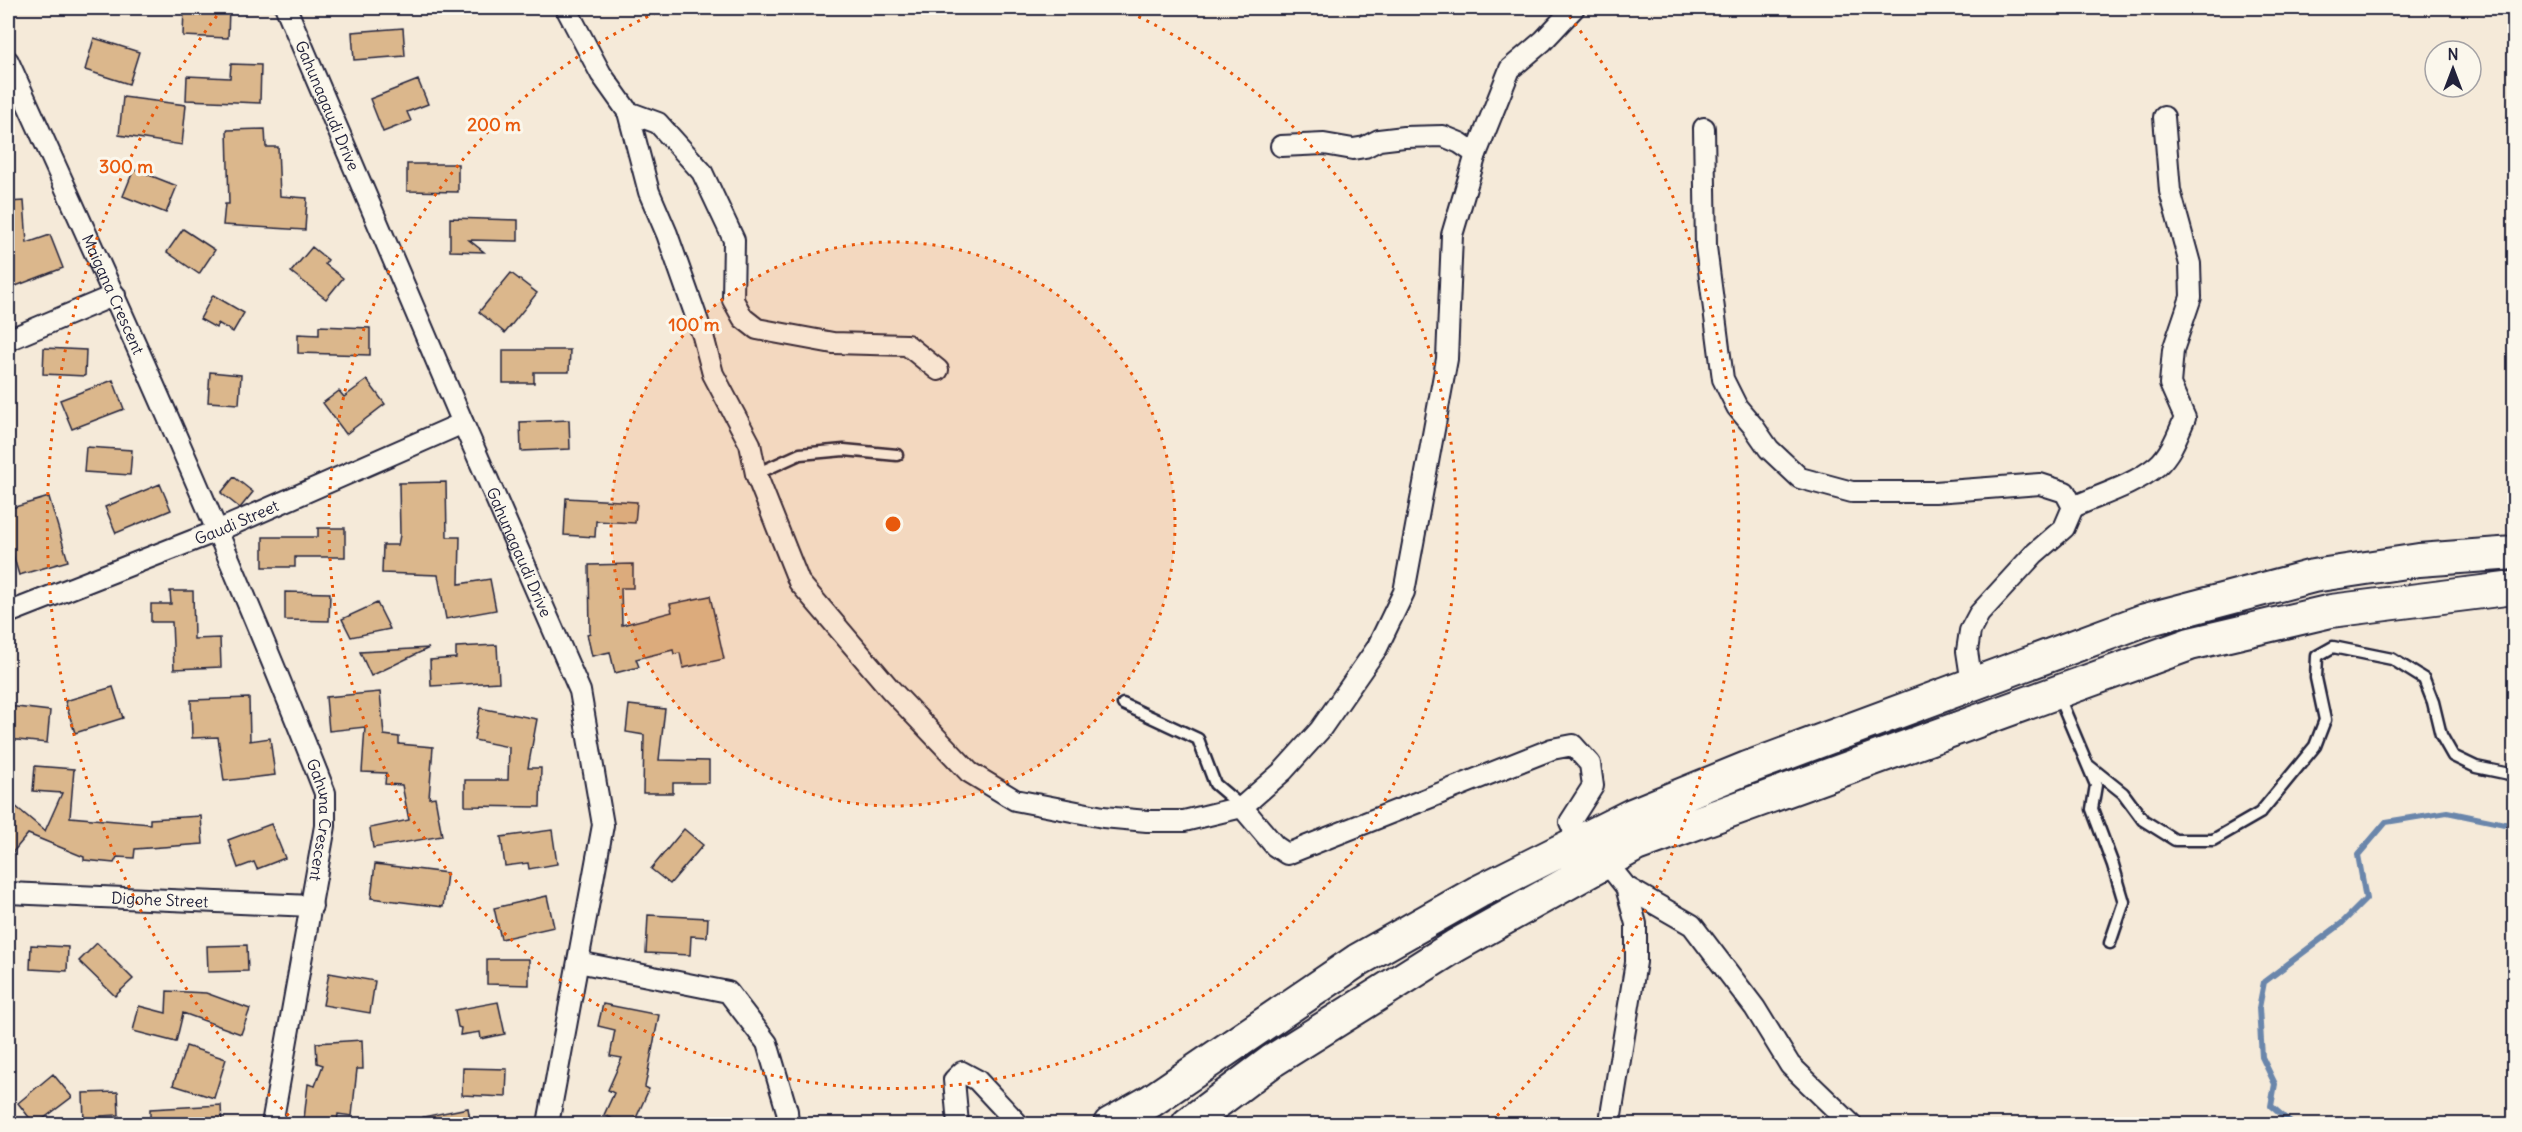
<svg xmlns="http://www.w3.org/2000/svg" width="2522" height="1132" viewBox="0 0 2522 1132" font-family="Delius,sans-serif">
	<style>
		.lines { fill: none; stroke-linecap: round; stroke-linejoin: round }
		.stream { stroke: #6b86ab; stroke-width: 6 }
		.building { fill: #dbb78c; stroke: #22223b; stroke-width: 1.5 }
		.lane-casing { stroke: #22223b; stroke-width: 15 }
		.street-casing { stroke: #22223b; stroke-width: 24 }
		.primary-casing { stroke: #22223b; stroke-width: 36 }
		.lane { stroke: #fbf7ec; stroke-width: 10 }
		.street { stroke: #fbf7ec; stroke-width: 20 }
		.primary { stroke: #fbf7ec; stroke-width: 32 }
		.ring { fill: none; stroke: #e8590c; stroke-width: 3; stroke-dasharray: 3 6 }
		.labels { text-anchor: middle; dominant-baseline: central; stroke-width: 6; stroke-linejoin: round; paint-order: stroke }
		.street-label { font-size: 16px; fill: #22223b; stroke: #fbf7ec }
		.centre { fill: #e8590c; stroke: #fbf7ec; stroke-width: 3 }
		.ring-label { font-size: 18px; text-anchor: middle; font-weight: bold; fill: #e8590c; stroke: #fbf7ec; stroke-width: 6; stroke-linejoin: round; paint-order: stroke }
	</style>
	<rect width="100%" height="100%" fill="#f5ead9"/>
	<filter id="ink" filterUnits="userSpaceOnUse"><feTurbulence type="fractalNoise" baseFrequency=".0167" numOctaves="2"/><feDisplacementMap in="SourceGraphic" scale="12" xChannelSelector="R" yChannelSelector="G"/><feConvolveMatrix kernelMatrix="1 2 1 2 8 2 1 2 1" color-interpolation-filters="sRGB"/></filter>
	<g filter="url(#ink)">
		<g class="lines">
			<path class="stream" d="M2292,1124L2271,1106L2275,1084L2262,1057L2259,1008L2264,982L2341,924L2366,899L2358,855L2386,822L2447,812L2514,826"/>
		</g>
		<path class="building" d="M184,8H229L228,38L183,36Z
			M403,28L405,56L354,60L352,32Z
			M94,38L139,52L129,84L85,70Z
			M231,64L261,65L260,103L186,100L187,76L230,78Z
			M418,80L428,104L407,112L411,121L383,132L370,99Z
			M123,97L186,105L182,145L119,135Z
			M265,129L266,147H278L280,196L307,198L305,230L223,225L225,204H229L227,130Z
			M407,164H458V192L407,191Z
			M134,169L177,186L166,213L123,196Z
			M24,201L27,243L50,235L63,268L13,287L8,273V202Z
			M450,218L518,220V241L469,240L484,252L450,251Z
			M183,229L215,250L199,274L167,252Z
			M312,247L328,260L325,264L343,278L326,299L291,272Z
			M511,273L537,293L505,333L479,312Z
			M213,295L244,313L233,332L218,323L216,328L200,319Z
			M319,326L370,328V355L298,353V334L319,335Z
			M44,348L86,350L85,376L43,374Z
			M503,350H570L569,372H534V383H503Z
			M210,372L241,375L239,404L208,402Z
			M113,380L124,409L72,429L60,400Z
			M367,380L385,404L346,434L323,403L339,391L344,397Z
			M569,420L570,449L521,451L520,422Z
			M86,447L132,450L130,475L84,472Z
			M234,477L253,492L240,508L221,493Z
			M446,482L447,537H460L459,584L490,579L496,610L446,619L438,575L382,573L383,545H398L400,535L399,483Z
			M160,484L171,510L116,533L105,507Z
			M49,497L68,561L19,575L8,538V509Z
			M566,498L637,502L635,523L596,521L595,537L564,535Z
			M318,528H345V557H295V567H263V537H318Z
			M633,564V588H621L622,625L672,612L670,604L710,596L724,659L683,668L680,653L674,654L673,650L636,659L639,667L615,673L610,652L592,656L587,634L590,633L589,565Z
			M170,591H193L194,639L220,638L221,667L174,669L172,622H151V604H171Z
			M285,592L330,593L329,621L285,620Z
			M377,603L390,629L351,637L342,619Z
			M497,645L499,682L431,686L430,660L456,658V647Z
			M429,648L371,676L360,652Z
			M113,687L123,718L75,733L65,701Z
			M380,692L384,735L399,737V744L433,747L429,798L435,797L442,836L373,848L370,828L409,820L402,785L385,784L386,773L362,772L365,727L329,731L326,697Z
			M249,698L250,741L270,738L275,775L224,781L218,737L192,738L191,700Z
			M629,705L665,709L659,760L709,761V783H673V793H643L644,735L626,732Z
			M8,706L50,711L47,743L8,739Z
			M480,708L537,719L528,768H541L540,807L465,806V780H508L509,747L474,740Z
			M35,766L74,769L70,817L150,824V819L201,816L203,844L135,849L134,858L117,857L114,863L84,860V857L28,834L8,858V800L45,831L62,793L33,791Z
			M271,824L285,858L257,869L254,862L238,868L228,840Z
			M684,829L703,845L670,884L651,869Z
			M552,830L557,864L529,869L528,863L505,866L501,837Z
			M375,864L447,873L443,907L371,898Z
			M547,896L554,927L501,939L494,908Z
			M648,915L708,918L707,937L691,936L690,955L646,953Z
			M97,943L133,979L115,996L79,961Z
			M31,945L68,947L67,971L30,969Z
			M247,945L248,971L208,972L207,946Z
			M487,959H529V985L487,984Z
			M329,973L375,981L370,1013L323,1005Z
			M167,991L206,993L250,1009L241,1034L183,1013L176,1042L133,1031L139,1006L166,1013Z
			M498,1002L505,1034L481,1039L480,1032L460,1035L461,1028L458,1027L455,1010Z
			M603,1004L659,1015L645,1087L649,1089L633,1125H625L604,1115L614,1093L608,1090L622,1058L610,1056L615,1030L598,1026Z
			M362,1040L363,1069H357L352,1116L338,1114L337,1122L304,1119L308,1084L315,1086L323,1065L317,1063L316,1043Z
			M186,1046L226,1059L214,1098L173,1085Z
			M463,1068L507,1069L506,1097L462,1095Z
			M53,1074L72,1097L35,1125L18,1103Z
			M118,1092L119,1115L101,1116L102,1122H84L83,1093Z
			M221,1105L222,1125H150V1109Z
			M468,1108L471,1125H424L423,1117Z"/>
		<g class="lines">
			<g class="lane-casing">
				<path id="lane" d="M756,474L800,454L844,450L897,455
					M2058,695L2096,785L2092,809L2113,865L2124,902L2110,943
					M1123,704L1198,739L1215,784L1242,807
					M2088,765L2123,793L2143,820L2175,840H2213L2260,813L2315,746L2325,720L2316,678L2317,656L2333,647L2392,659L2424,679L2433,702L2441,735L2453,756L2476,767L2514,775"/>
			</g>
			<g class="street-casing">
				<g id="street">
					<path id="s1" d="M286,8L463,423L580,691L603,825L548,1124"/>
					<path d="M566,8L601,74L628,112L649,192L667,234L703,336L713,374L750,444L756,474L799,582L890,689L969,772L1015,800L1103,817L1147,821H1184L1242,807L1283,771L1320,730L1377,648L1404,592L1447,359L1452,235L1476,154L1510,69L1543,41L1574,8"/>
					<path id="s2" d="M8,61C118,303 228,546 325,793V826L272,1124"/>
					<path d="M628,112L658,123L702,172L734,240L733,300L743,318L757,329L833,343L907,345L938,370"/>
					<path d="M1704,128L1706,247L1723,379L1737,407L1753,426L1769,449L1800,478L1852,492H1935L2040,484L2065,492L2073,507L2064,528L2034,554L1979,614L1970,631L1967,651L1972,684"/>
					<path d="M1281,146L1324,144L1353,149L1365,147L1379,140L1404,137L1443,136L1460,143L1476,154"/>
					<path d="M8,340L115,295"/>
					<path d="M2073,507C2100,495 2134,485 2157,466C2171,454 2178,434 2185,418L2170,384L2173,350L2191,297L2190,264L2170,191L2164,117"/>
					<path id="s3" d="M8,613L217,531L463,423"/>
					<path d="M1242,807L1275,846L1287,854L1552,749L1573,745L1590,764L1593,786L1570,822L1579,841L1606,862L1626,887L1636,924V962L1611,1115L1612,1124"/>
					<path d="M1626,887L1692,925L1755,1008L1790,1065L1851,1124"/>
					<path id="s4" d="M8,893L312,906"/>
					<path d="M578,962L728,992L767,1043L787,1111L788,1124"/>
					<path d="M958,1124L954,1080L962,1072L977,1080L1018,1124"/>
				</g>
			</g>
			<g class="primary-casing">
				<path id="primary" d="M1110,1124L1151,1101L1358,960L1478,892L1632,815L1747,768L2142,621L2313,576L2419,560L2514,553
					M1188,1124L1272,1061L1455,946L1636,845L2190,644L2331,611L2514,588"/>
			</g>
			<use href="#lane" class="lane"/>
			<use href="#street" class="street"/>
			<use href="#primary" class="primary"/>
		</g>
	</g>
	<circle cx="893" cy="524" r="282" fill="#e8590c" fill-opacity=".12"/>
	<g class="ring">
		<circle cx="893" cy="524" r="282"/>
		<path d="M1122 9A564 564 0 1 1 664 9"/>
		<path d="M295 1122A846 846 0 0 1 222 9M1564 9A846 846 0 0 1 1491 1122"/>
	</g>
	<g class="labels">
		<g class="street-label">
			<text stroke="none"><textPath href="#s1" startOffset="106">Gahunagaudi Drive</textPath></text>
			<text stroke="none"><textPath href="#s2" startOffset="256">Maigana Crescent</textPath></text>
			<text stroke="none"><textPath href="#s3" startOffset="246">Gaudi Street</textPath></text>
			<text stroke="none"><textPath href="#s1" startOffset="592">Gahunagaudi Drive</textPath></text>
			<text stroke="none"><textPath href="#s2" startOffset="824">Gahuna Crescent</textPath></text>
			<text stroke="none"><textPath href="#s4" startOffset="152">Digohe Street</textPath></text>
		</g>
	</g>
	<circle cx="893" cy="524" r="9" class="centre"/>
	<g class="ring-label">
		<text x="494" y="131">200 m</text>
		<text x="126" y="173">300 m</text>
		<text x="694" y="331">100 m</text>
	</g>
	<rect width="2522" height="1132" fill="none" stroke="#fbf7ec" stroke-width="30"/>
	<rect x="15" y="15" width="2492" height="1102" fill="none" stroke="#22223b" stroke-width="2" filter="url(#ink)"/>
	<g transform="translate(2453 69)"><circle r="28" fill="#fbf7ec" stroke="#a4a2a5" stroke-width="1.5"/>
	<path d="M0-4.5L10 22L0 15L-10 22Z" fill="#22223b"/>
	<text y="-9" font-size="16" font-weight="bold" text-anchor="middle" fill="#22223b">N</text>
	</g>
</svg>
